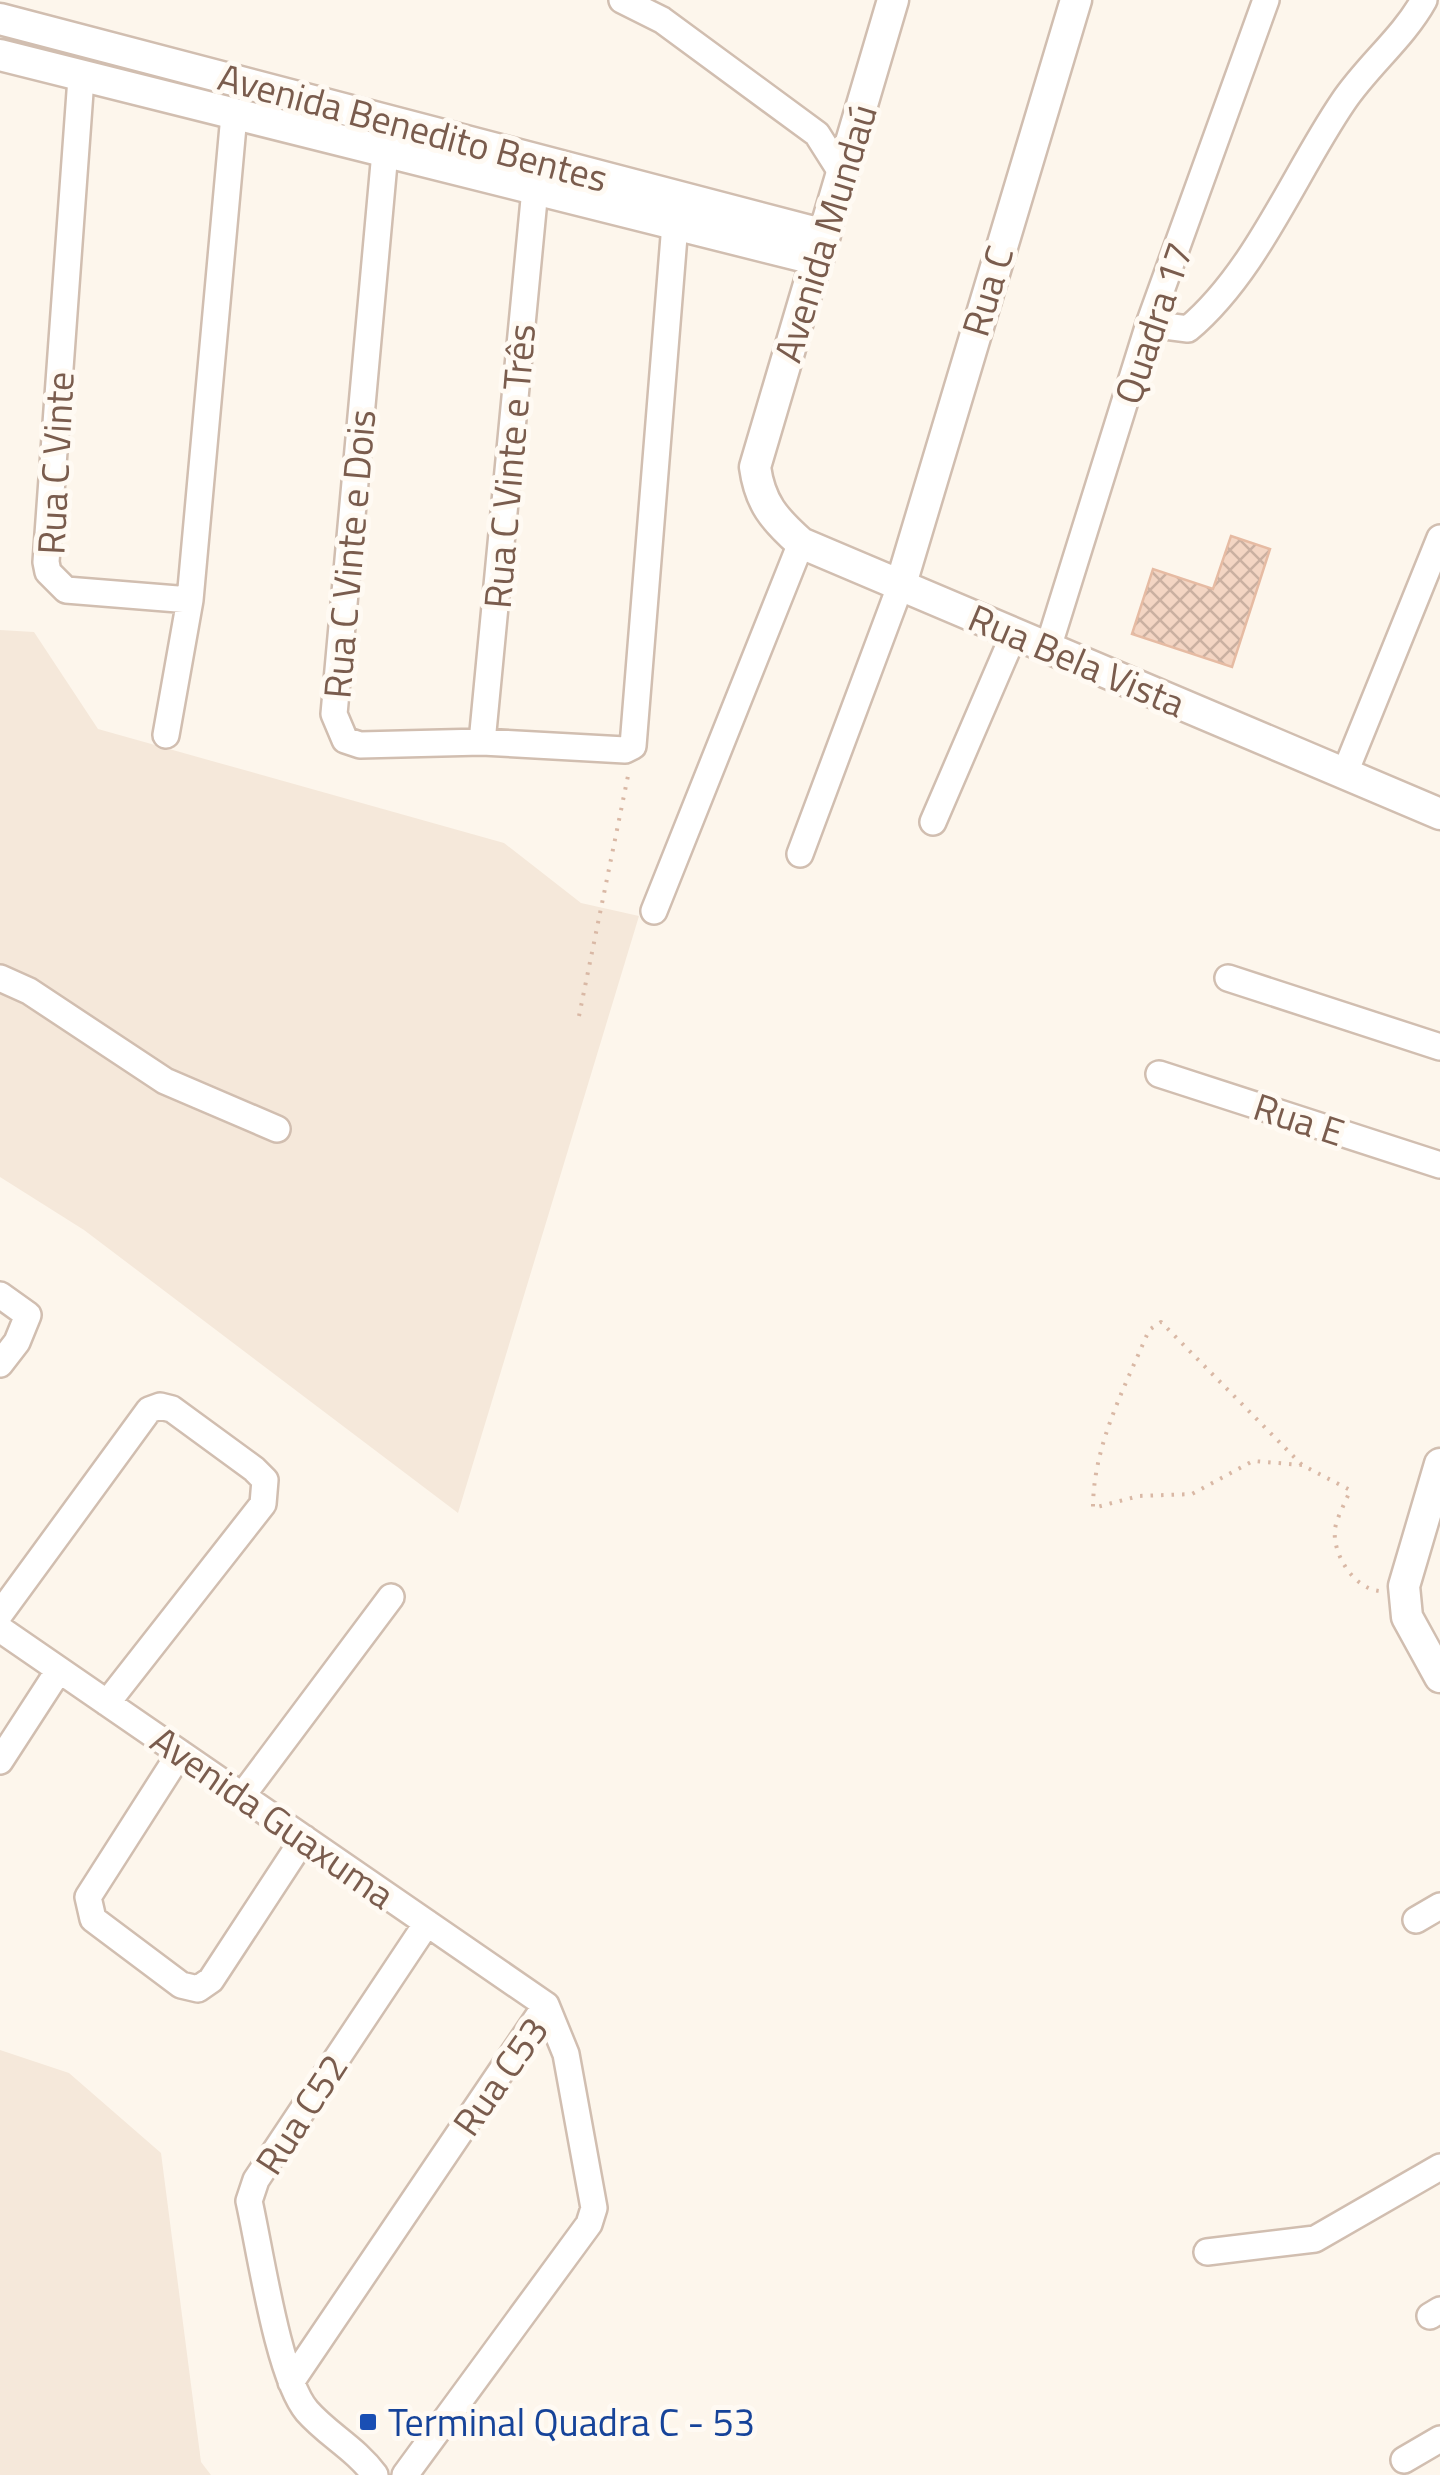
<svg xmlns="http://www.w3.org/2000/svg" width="1440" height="2475" viewBox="0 0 1440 2475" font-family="'Titillium Web',sans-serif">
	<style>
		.residential { fill: #f5e8da }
		.building { fill: url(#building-cross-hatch); stroke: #e6bba3; stroke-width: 2.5 }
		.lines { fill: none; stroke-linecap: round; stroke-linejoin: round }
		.minor-casing { stroke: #d1beb0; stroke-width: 30 }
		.tertiary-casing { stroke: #d1beb0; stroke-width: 35 }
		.path { stroke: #d9b8a5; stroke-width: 4; stroke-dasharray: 2.5 8; stroke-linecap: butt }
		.minor { stroke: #fff; stroke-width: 25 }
		.tertiary { stroke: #fff; stroke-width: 30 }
		.transit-dot { fill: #1a4fb4; stroke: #fffaf3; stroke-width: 4 }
		.labels { text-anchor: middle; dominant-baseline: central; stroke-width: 10; stroke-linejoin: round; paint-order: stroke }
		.street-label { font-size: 38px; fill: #7a5c4d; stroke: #fffaf3 }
		.transit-label { font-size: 38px; fill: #164399; stroke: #fffaf3; text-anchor: start }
	</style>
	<defs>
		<pattern id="building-cross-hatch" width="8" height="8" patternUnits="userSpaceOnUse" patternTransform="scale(2.5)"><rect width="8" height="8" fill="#f3d5c3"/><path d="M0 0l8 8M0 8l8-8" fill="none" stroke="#cab0a1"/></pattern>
	</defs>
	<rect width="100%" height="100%" fill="#fdf6ec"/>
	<path class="residential" d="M0,630L34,632L98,729L504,843L581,903L639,916L458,1513L84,1230L0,1177Z
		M0,2050L69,2073L161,2153L201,2462L211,2475H0Z"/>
	<path class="building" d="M1231,536L1270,549L1232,667L1132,634L1153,569L1213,589Z"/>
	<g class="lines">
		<g class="minor-casing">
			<path id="minor" d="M622,0L662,20L817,134L843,175
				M81,78L46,562L48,572L66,590L190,600L234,115
				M385,152L334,714L345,740L360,745L482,742L625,750L633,746L675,224
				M1149,324L1188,329C1256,272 1294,174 1343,102C1367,66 1403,38 1424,0
				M1048,648L1149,324L1266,0
				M166,735L190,600
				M482,742L535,189
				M1344,775L1440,538
				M933,822L1014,634
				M800,854L901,584
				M654,911L801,543
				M0,978L29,991L165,1081L277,1129
				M1228,978L1440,1047
				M1159,1074L1440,1165
				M0,1295L28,1315L17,1342L0,1364
				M0,1614L149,1410L160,1406L172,1409L254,1469L265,1480L263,1504L107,1703
				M0,1629L546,2005
				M180,1753L88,1897L93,1919L181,1985L198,1989L211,1980L304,1838
				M0,1761L59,1670
				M242,1796L391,1597
				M1416,1920L1440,1906
				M1207,2252L1315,2239L1440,2167
				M1430,2316L1440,2310
				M291,2382L546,2005
				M1404,2460L1440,2439
				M375,2475C355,2448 328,2435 307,2411C278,2377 260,2249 249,2201L256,2180L427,1923
				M405,2475L589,2224L594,2208L566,2054L546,2005"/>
		</g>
		<g class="tertiary-casing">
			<path id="tertiary" d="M893,0L755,467C760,503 774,519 801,543L1440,814
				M0,19L825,235
				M0,55L818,260
				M901,584L1076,0
				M1440,1464L1404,1586L1407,1617L1440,1677"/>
		</g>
		<path class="path" d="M579,1016L629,771
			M1302,1465L1253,1461L1192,1494L1139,1496L1093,1508C1093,1445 1125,1387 1149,1330L1161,1322L1302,1465L1350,1490C1346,1502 1337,1516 1335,1529C1332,1554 1354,1589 1380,1591"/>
		<use href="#minor" class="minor"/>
		<use href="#tertiary" class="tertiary"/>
	</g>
	<rect class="transit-dot" x="358" y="2412" width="20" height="20" rx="5"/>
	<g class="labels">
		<g class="street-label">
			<text transform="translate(413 127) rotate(15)">Avenida Benedito Bentes</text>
			<text transform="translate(825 233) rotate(-73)">Avenida Mundaú</text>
			<text transform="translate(987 291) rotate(-73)">Rua C</text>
			<text transform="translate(1153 323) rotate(-71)">Quadra 17</text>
			<text transform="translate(55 463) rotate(-87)">Rua C Vinte</text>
			<text transform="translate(509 466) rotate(-85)">Rua C Vinte e Três</text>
			<text transform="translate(349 554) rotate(-85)">Rua C Vinte e Dois</text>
			<text transform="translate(1077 660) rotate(23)">Rua Bela Vista</text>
			<text transform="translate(1299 1119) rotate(18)">Rua E</text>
			<text transform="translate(273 1817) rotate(35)">Avenida Guaxuma</text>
			<text transform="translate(500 2076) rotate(-55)">Rua C53</text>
			<text transform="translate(301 2114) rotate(-57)">Rua C52</text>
		</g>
		<g class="transit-label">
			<text x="388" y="2422">Terminal Quadra C - 53</text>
		</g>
	</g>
</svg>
